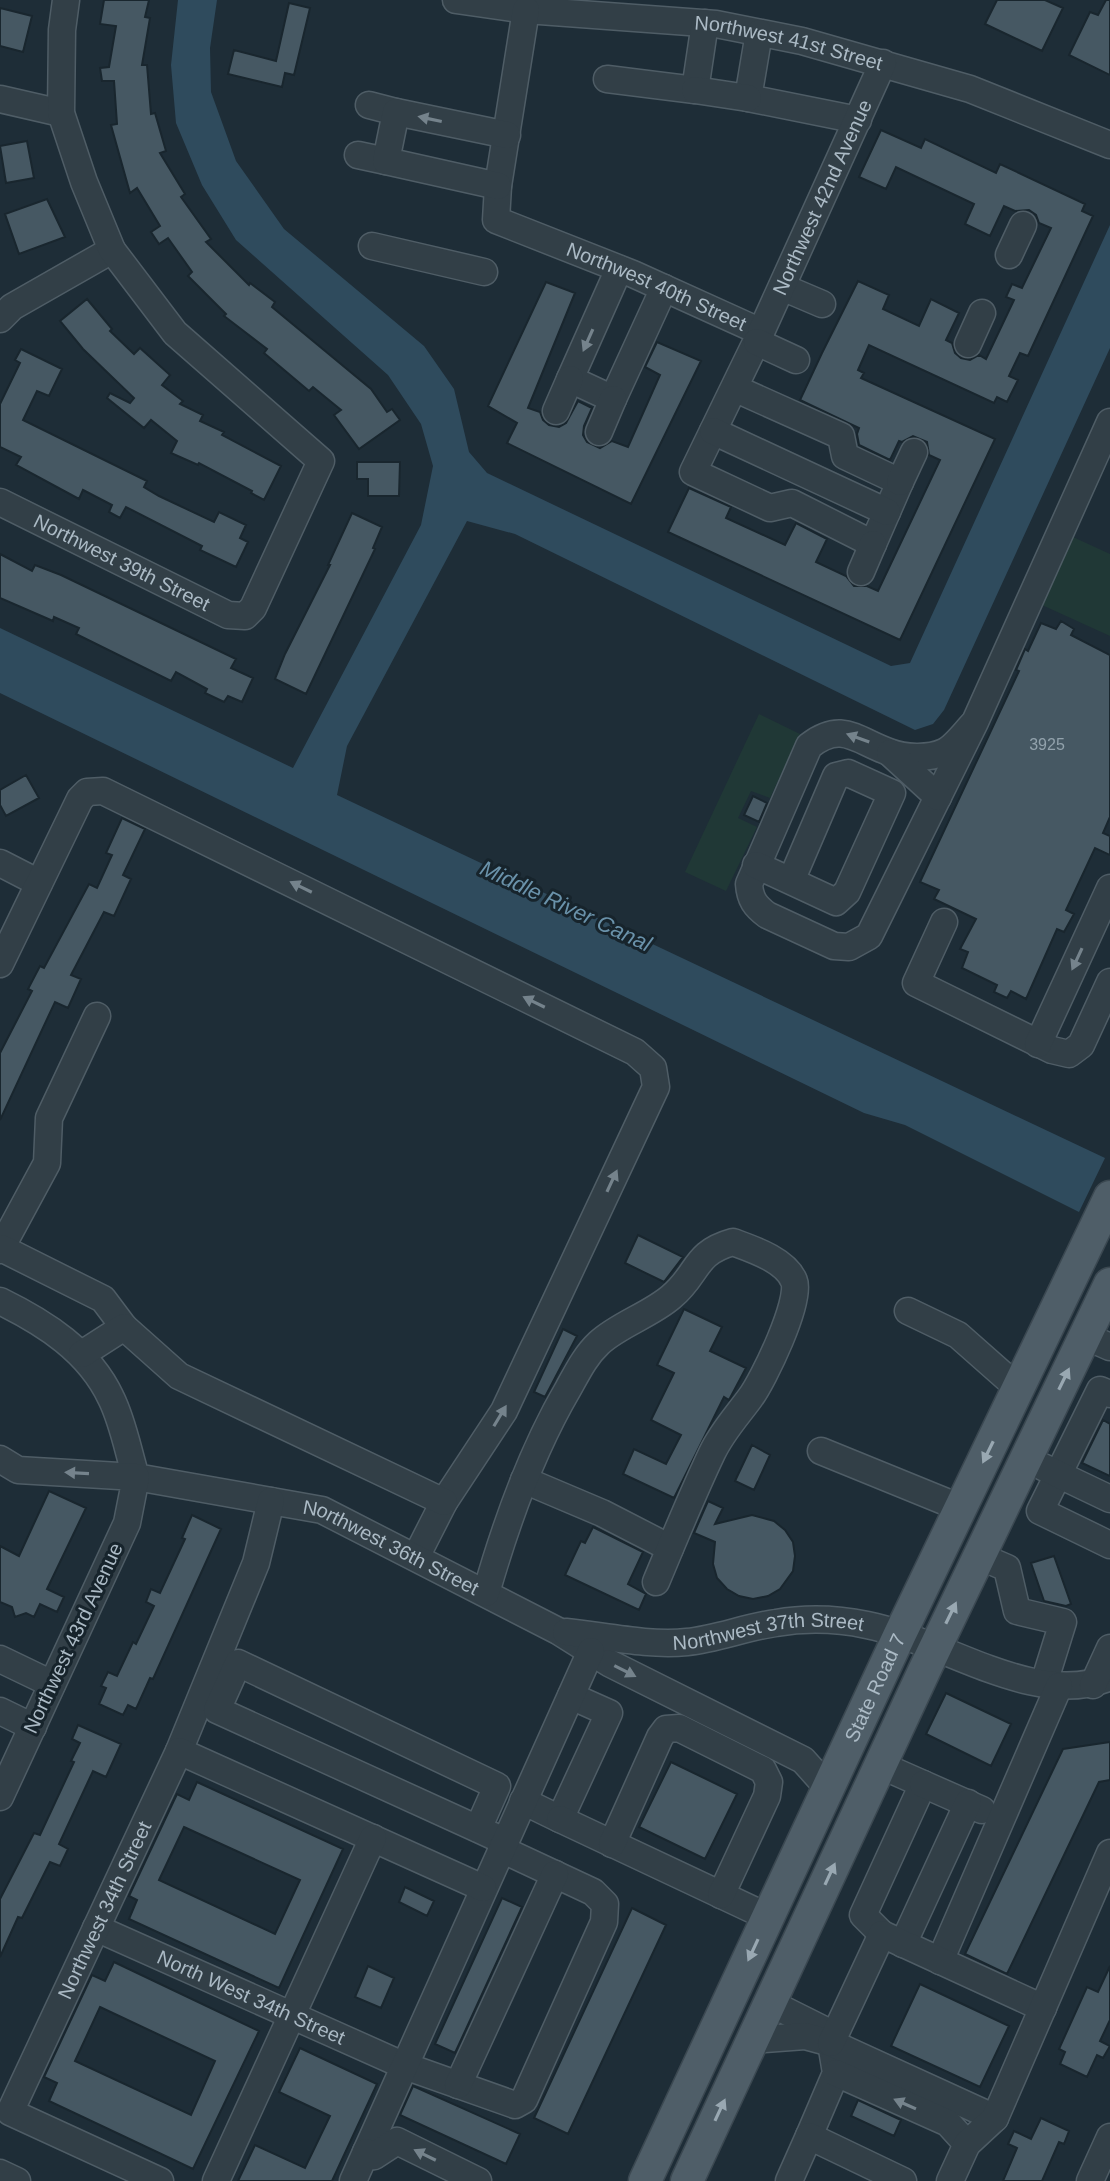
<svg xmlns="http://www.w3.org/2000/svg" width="1110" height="2181" viewBox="0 0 1110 2181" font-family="Helvetica,sans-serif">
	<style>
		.green { fill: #203836 }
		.water { fill: #2f4b5d }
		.building { fill: #465863; stroke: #19262e; stroke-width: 2; fill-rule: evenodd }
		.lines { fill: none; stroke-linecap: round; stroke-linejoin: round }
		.minor-casing { stroke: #4f5d66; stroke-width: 29 }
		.major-casing { stroke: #3b4851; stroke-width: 35 }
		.minor { stroke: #323f47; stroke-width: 26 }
		.major { stroke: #4f5e68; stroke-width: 32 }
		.oneway { fill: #75838c }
		.oneway2 { fill: #99a8b2 }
		.labels { text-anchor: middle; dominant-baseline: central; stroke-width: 6; stroke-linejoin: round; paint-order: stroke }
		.number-label { font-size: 16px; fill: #92a2ac }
		.street-label { font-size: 20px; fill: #abbac5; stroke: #17242c }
		.water-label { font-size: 22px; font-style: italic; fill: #6a92aa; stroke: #17242c }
	</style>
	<rect width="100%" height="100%" fill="#1e2d37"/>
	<path class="green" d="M1073,537L1110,554V636L1042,605Z
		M759,714L800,734L770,798L751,791L738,818L757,827L726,891L685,872Z"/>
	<path class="water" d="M178,0H217L210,48L211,92L236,161L284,229L424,346L454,389L469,452L487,473L891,666L910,663L1110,225V348L944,710L933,724L915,730L515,534L467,521L347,746L337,795L1105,1158L1079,1212L905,1125L864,1113L0,693V628L293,768L421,525L433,466L421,424L388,375L236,240L202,185L176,123L171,65Z"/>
	<path class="building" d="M104,0H149L145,17L150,18L142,65H147L151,114L155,113L166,151L160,153L185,194L181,197L211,239L206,242L249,285L250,283L275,302L272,307L371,389L387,412L392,409L400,420L359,449L334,415L341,410L313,387L309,391L264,353L267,349L224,316L226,314L188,276L192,272L168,238L159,244L151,232L160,226L137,188L130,193L111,125L117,124L114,81H102L100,68L109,67L116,26L100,24Z
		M997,0H1045L1063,8L1042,51L985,24Z
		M1106,0H1110V75L1069,55L1090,12L1098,15Z
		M289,3L310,8L294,75L285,73L282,87L228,74L234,50L276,61Z
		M0,8L32,16L23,52L0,46Z
		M881,130L921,148L925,139L996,173L1000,164L1085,204L1082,211L1093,216L1028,356L1020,353L1009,376L1018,380L1007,402L997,397L994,403L869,345L858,370L864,373L861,378L995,439L900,640L668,532L689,488L731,507L726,518L785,545L796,523L827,539L816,562L846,576L854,586H867L878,591L940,460L929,455L927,442L913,436L902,442L899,441L890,460L859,445L857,434L859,428L800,400L822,353L858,281L889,295L883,309L919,326L931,299L959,313L946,340L952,343L955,353L961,358L970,360L979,355L986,359L1014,300L1006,297L1012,284L1022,288L1051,228L1039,223L1036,215L1029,210L1015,211L1004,206L990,236L965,224L974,204L896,167L886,189L859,177Z
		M27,141L34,178L6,183L0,146Z
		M47,199L65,237L19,254L5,214Z
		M546,282L575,293L528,408L540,412L543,420L549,425L559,427L566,423L578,401L592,408L584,426L583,435L587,442L600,448L612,441L628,447L660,375L645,367L657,342L701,361L631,504L507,443L517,423L488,406Z
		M87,299L112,329L110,331L134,354L140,348L170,375L162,385L183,401L180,404L203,415L200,421L224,432L222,435L281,466L264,500L251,493L252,491L199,463L198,465L171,453L177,441L151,420L144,428L107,398L110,393L130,403L134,398L83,349L60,321Z
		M21,349L62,369L49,396L37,391L23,420L147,481L144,487L159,496L214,522L219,512L246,525L240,538L248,542L236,567L200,550L202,546L126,507L120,518L109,512L112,505L83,490L79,499L16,465L21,457L0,447V404L20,363L15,360Z
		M357,462H400L399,496H368V479H357Z
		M352,513L382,527L373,548L375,549L306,694L275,679L285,654L330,565H328Z
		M0,554L32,571L35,565L61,575L236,659L231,668L253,678L242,702L228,696L224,702L205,693L207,689L176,672L171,681L76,634L79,628L54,617L53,621L0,598Z
		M1061,621L1074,629L1071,635L1110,655V817L1103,833L1110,836V855L1095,848L1066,910L1074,914L1064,932L1057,929L1026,999L1011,991L1007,998L994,992L997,985L962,968L968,952L960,949L976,919L934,899L939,890L920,882L1019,671L1016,670L1025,649L1028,651L1041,623L1056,629Z
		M26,775L39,798L6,816L0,805V790Z
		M753,796L767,803L759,822L744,815Z
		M122,818L145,829L123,875L131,879L114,916L104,912L71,975L81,979L68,1008L55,1002L0,1120V1053L32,991L28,989L40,966L44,968L89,884L97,888L112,855L106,853Z
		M638,1235L683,1257L664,1282L625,1263Z
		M684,1309L722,1327L710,1351L746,1368L729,1400L724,1397L674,1498L623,1474L634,1449L666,1464L681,1435L651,1420L674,1373L657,1365Z
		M563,1329L577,1336L545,1397L534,1392Z
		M1103,1420L1110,1424V1476L1082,1463Z
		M752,1445L770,1455L754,1490L735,1481Z
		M49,1491L86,1508L47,1589L64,1597L57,1612L40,1604L34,1617L26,1613L15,1617L12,1607L0,1602V1546L19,1556Z
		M708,1501L723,1508L715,1524L752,1515L774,1521L785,1530L793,1542L795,1556L793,1571L780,1589L768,1596L753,1599L739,1596L727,1589L717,1578L713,1564L715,1542L694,1533Z
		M192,1515L221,1529L153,1679L150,1678L136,1709L128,1705L123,1715L99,1704L106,1688L101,1686L108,1672L117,1676L133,1642L136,1644L154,1606L146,1602L151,1589L160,1593L185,1539L182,1538Z
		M593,1527L643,1552L628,1584L646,1594L639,1610L565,1575L581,1541L585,1543Z
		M1054,1556L1071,1604L1066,1606L1044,1601L1031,1563Z
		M946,1693L1011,1724L991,1766L926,1734Z
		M78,1725L121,1744L106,1777L93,1771L59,1844L68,1849L60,1866L50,1862L22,1918L18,1917L0,1957V1899L34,1833L40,1835L74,1762L71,1761L80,1743L72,1739Z
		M1110,1742V1780L1099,1782L1007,1974L965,1954L1063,1749Z
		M671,1762L737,1794L705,1859L639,1827Z
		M197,1782L343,1849L279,1988L129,1919L137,1900L129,1896L177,1794L189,1800ZM184,1827L300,1880L275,1934L159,1880Z
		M405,1887L434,1901L427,1916L399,1902Z
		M502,1898L522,1907L455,2053L435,2044Z
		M632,1908L666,1925L568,2134L534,2118Z
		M114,1962L259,2031L193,2169L49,2101L57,2083L44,2077L92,1975L105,1981ZM100,2007L215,2061L191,2115L75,2061Z
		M368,1966L394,1978L381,2008L355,1997Z
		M1110,1966V2020L1100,2041L1110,2046L1103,2058L1097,2055L1087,2077L1060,2064L1065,2052L1059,2049L1087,1987L1098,1992Z
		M920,1984L1009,2026L980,2087L891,2046Z
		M300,2048L377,2084L332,2181H238L255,2145L305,2168L330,2116L279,2092Z
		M413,2086L520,2134L506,2164L400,2115Z
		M858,2100L901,2120L894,2136L851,2116Z
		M1041,2118L1069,2131L1064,2144L1059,2142L1042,2181H1003L1017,2148L1008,2144L1014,2131L1031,2139Z"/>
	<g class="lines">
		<g class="minor-casing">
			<g id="minor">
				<path id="s1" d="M456,0L526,10L716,24L802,41L970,89L1110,145"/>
				<path id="s2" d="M526,10L498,186L496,220L633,274L761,332L693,472L770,508L792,503L873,544L900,482L845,456L841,436L734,388"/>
				<path d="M759,33L748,98L858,120"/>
				<path d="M607,79L695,90L705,23"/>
				<path d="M695,90L748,98"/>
				<path d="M0,99L61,113"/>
				<path d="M369,105L396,112"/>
				<path d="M358,155L386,161"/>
				<path d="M498,186L386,161L396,112L507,135"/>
				<path d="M372,246L484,272"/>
				<path d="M1009,255L1023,225"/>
				<path d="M619,269L570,379L613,399L664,288"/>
				<path d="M782,287L822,304"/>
				<path d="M0,319L12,307L112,250"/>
				<path id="s3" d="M761,332L883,63"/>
				<path d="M757,342L796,360"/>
				<path d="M968,344L982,313"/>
				<path d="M556,411L570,379"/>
				<path d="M713,431L887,512"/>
				<path d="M599,432L613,399"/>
				<path d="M900,482L914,452"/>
				<path id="s4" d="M0,502L228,615L245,616L253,608L321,461L175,333L112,250L84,182L61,113L62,30L66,0"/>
				<path d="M861,572L873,544"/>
				<path d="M975,722C966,731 955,747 944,752C929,759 904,758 889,752C857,741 842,720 809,746L749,884C750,899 755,906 767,915L834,946L849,947L869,936L975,722L1110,422"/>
				<path d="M890,753L938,797"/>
				<path d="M0,863L39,883"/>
				<path d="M756,865L836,902L847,892L892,793L848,773L836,776L791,881"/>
				<path d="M944,922L916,983L1052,1050L1069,1054L1081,1045L1110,982"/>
				<path d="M0,964L80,799L87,792L103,791L635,1052L653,1068L656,1087L504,1411L444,1502L416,1557"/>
				<path d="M1038,1044L1110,888"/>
				<path d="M1,1248L47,1163L49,1118L97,1016"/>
				<path d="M0,1250L1,1248L103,1299L124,1327"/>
				<path id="s5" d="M0,1301C45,1323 89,1351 111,1398C123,1422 128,1451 136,1477L322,1510L558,1631L609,1663L803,1760L828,1788"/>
				<path d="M908,1311L958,1335L1018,1388"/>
				<path d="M1085,1336L1110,1347"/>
				<path d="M82,1354L124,1327L179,1376L444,1502"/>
				<path d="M1110,1394L1100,1390L1040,1511L1110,1545"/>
				<path d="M821,1451L961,1508"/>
				<path d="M0,1459L18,1470L136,1477L127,1523L0,1797"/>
				<path d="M1043,1467L1110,1499"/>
				<path d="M524,1480L602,1513L670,1548"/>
				<path d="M979,1556L1007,1568L1017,1611L1063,1622L1044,1683"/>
				<path d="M486,1593C506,1523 531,1452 568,1389C577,1373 585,1356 599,1343C618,1325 650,1315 671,1297C699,1274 693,1253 733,1242C752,1249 786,1260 794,1281C802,1300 763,1381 750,1398C736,1417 722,1432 712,1453C692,1495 674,1539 656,1582"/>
				<path id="s6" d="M566,1632C605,1636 648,1646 687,1642C717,1639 746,1627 776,1623C805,1618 838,1619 867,1625C940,1639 1036,1710 1110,1677"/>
				<path d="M0,1659L52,1684"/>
				<path d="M1093,1685L1110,1648"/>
				<path d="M0,1711L33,1727"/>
				<path d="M179,1751L256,1563L271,1501"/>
				<path d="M880,1765L923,1784L863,1915L882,1934"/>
				<path d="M923,1784L982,1810"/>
				<path d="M523,1801L560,1819L609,1713L571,1696"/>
				<path d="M560,1819L768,1917"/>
				<path d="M478,1829L497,1786L238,1663L217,1710L478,1829L504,1841"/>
				<path d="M612,1844L660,1737L666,1729L679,1728L763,1770L769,1782L767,1796L721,1895"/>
				<path id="s7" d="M96,1928L405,2066L515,2105L524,2100L604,1922L605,1904L593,1892L501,1849"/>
				<path d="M903,1944L968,1803"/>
				<path d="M940,1961L1059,1686"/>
				<path d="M770,2003L824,2030L831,2043L836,2073L809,2136"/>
				<path d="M753,2040L805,2036L831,2043L995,2118"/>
				<path d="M831,2043L882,1934L1043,2008"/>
				<path d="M836,2073L948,2123L967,2144"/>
				<path d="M458,2085L555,1874"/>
				<path d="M366,2152L591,1651"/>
				<path d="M0,2173L17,2181"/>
				<path id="s8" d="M160,2181L10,2112L179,1751L483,1888"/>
				<path d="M216,2181L373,1838"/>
				<path d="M353,2181L366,2152L374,2156L397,2141L478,2181"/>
				<path d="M789,2181L809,2136L903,2181"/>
				<path d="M950,2181L967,2144L995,2118L1110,1853"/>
				<path d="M1090,2181L1110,2137"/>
			</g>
		</g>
		<g class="major-casing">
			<g id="major">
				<path id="s9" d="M645,2181L900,1634L1110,1197"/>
				<path d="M687,2181L925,1669L1110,1284"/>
			</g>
		</g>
		<use href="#minor" class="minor"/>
		<use href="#major" class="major"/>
	</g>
	<defs><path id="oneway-solid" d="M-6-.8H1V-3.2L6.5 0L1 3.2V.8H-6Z" transform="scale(2)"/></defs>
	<g class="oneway">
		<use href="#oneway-solid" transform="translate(430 119) rotate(-168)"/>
		<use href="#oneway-solid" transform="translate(588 340) rotate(114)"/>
		<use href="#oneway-solid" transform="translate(858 738) rotate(-160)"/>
		<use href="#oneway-solid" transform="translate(301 887) rotate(-154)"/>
		<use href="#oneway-solid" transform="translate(1077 959) rotate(115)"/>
		<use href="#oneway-solid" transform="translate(534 1002) rotate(-154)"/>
		<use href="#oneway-solid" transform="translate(612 1181) rotate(-65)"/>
		<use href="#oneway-solid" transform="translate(500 1416) rotate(-59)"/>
		<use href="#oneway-solid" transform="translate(77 1473) rotate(-177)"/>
		<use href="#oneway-solid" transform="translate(625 1671) rotate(27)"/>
		<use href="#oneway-solid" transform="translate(905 2104) rotate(-156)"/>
		<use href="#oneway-solid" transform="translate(425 2155) rotate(-154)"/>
	</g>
	<g class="oneway2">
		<use href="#oneway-solid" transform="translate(1064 1379) rotate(-64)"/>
		<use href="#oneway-solid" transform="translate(988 1452) rotate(116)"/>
		<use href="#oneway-solid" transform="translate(951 1613) rotate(-64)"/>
		<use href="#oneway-solid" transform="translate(830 1874) rotate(-65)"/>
		<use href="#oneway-solid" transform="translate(753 1950) rotate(115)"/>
		<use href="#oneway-solid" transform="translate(720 2110) rotate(-65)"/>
	</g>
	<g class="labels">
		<g class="number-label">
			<text x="1047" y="744">3925</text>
		</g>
		<g class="street-label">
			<text stroke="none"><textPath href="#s1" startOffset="336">Northwest 41st Street</textPath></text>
			<text stroke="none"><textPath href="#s3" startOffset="148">Northwest 42nd Avenue</textPath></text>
			<text stroke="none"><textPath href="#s2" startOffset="386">Northwest 40th Street</textPath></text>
			<text stroke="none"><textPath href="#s4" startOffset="136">Northwest 39th Street</textPath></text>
			<text stroke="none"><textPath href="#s5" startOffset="500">Northwest 36th Street</textPath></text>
			<text stroke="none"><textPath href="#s6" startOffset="204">Northwest 37th Street</textPath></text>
			<text transform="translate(73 1638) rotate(-65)">Northwest 43rd Avenue</text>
			<text stroke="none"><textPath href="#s9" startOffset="544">State Road 7</textPath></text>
			<text stroke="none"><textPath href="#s8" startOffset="388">Northwest 34th Street</textPath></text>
			<text stroke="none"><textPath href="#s7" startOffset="170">North West 34th Street</textPath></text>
		</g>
		<g class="water-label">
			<text transform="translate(566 906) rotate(25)">Middle River Canal</text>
		</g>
	</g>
</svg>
